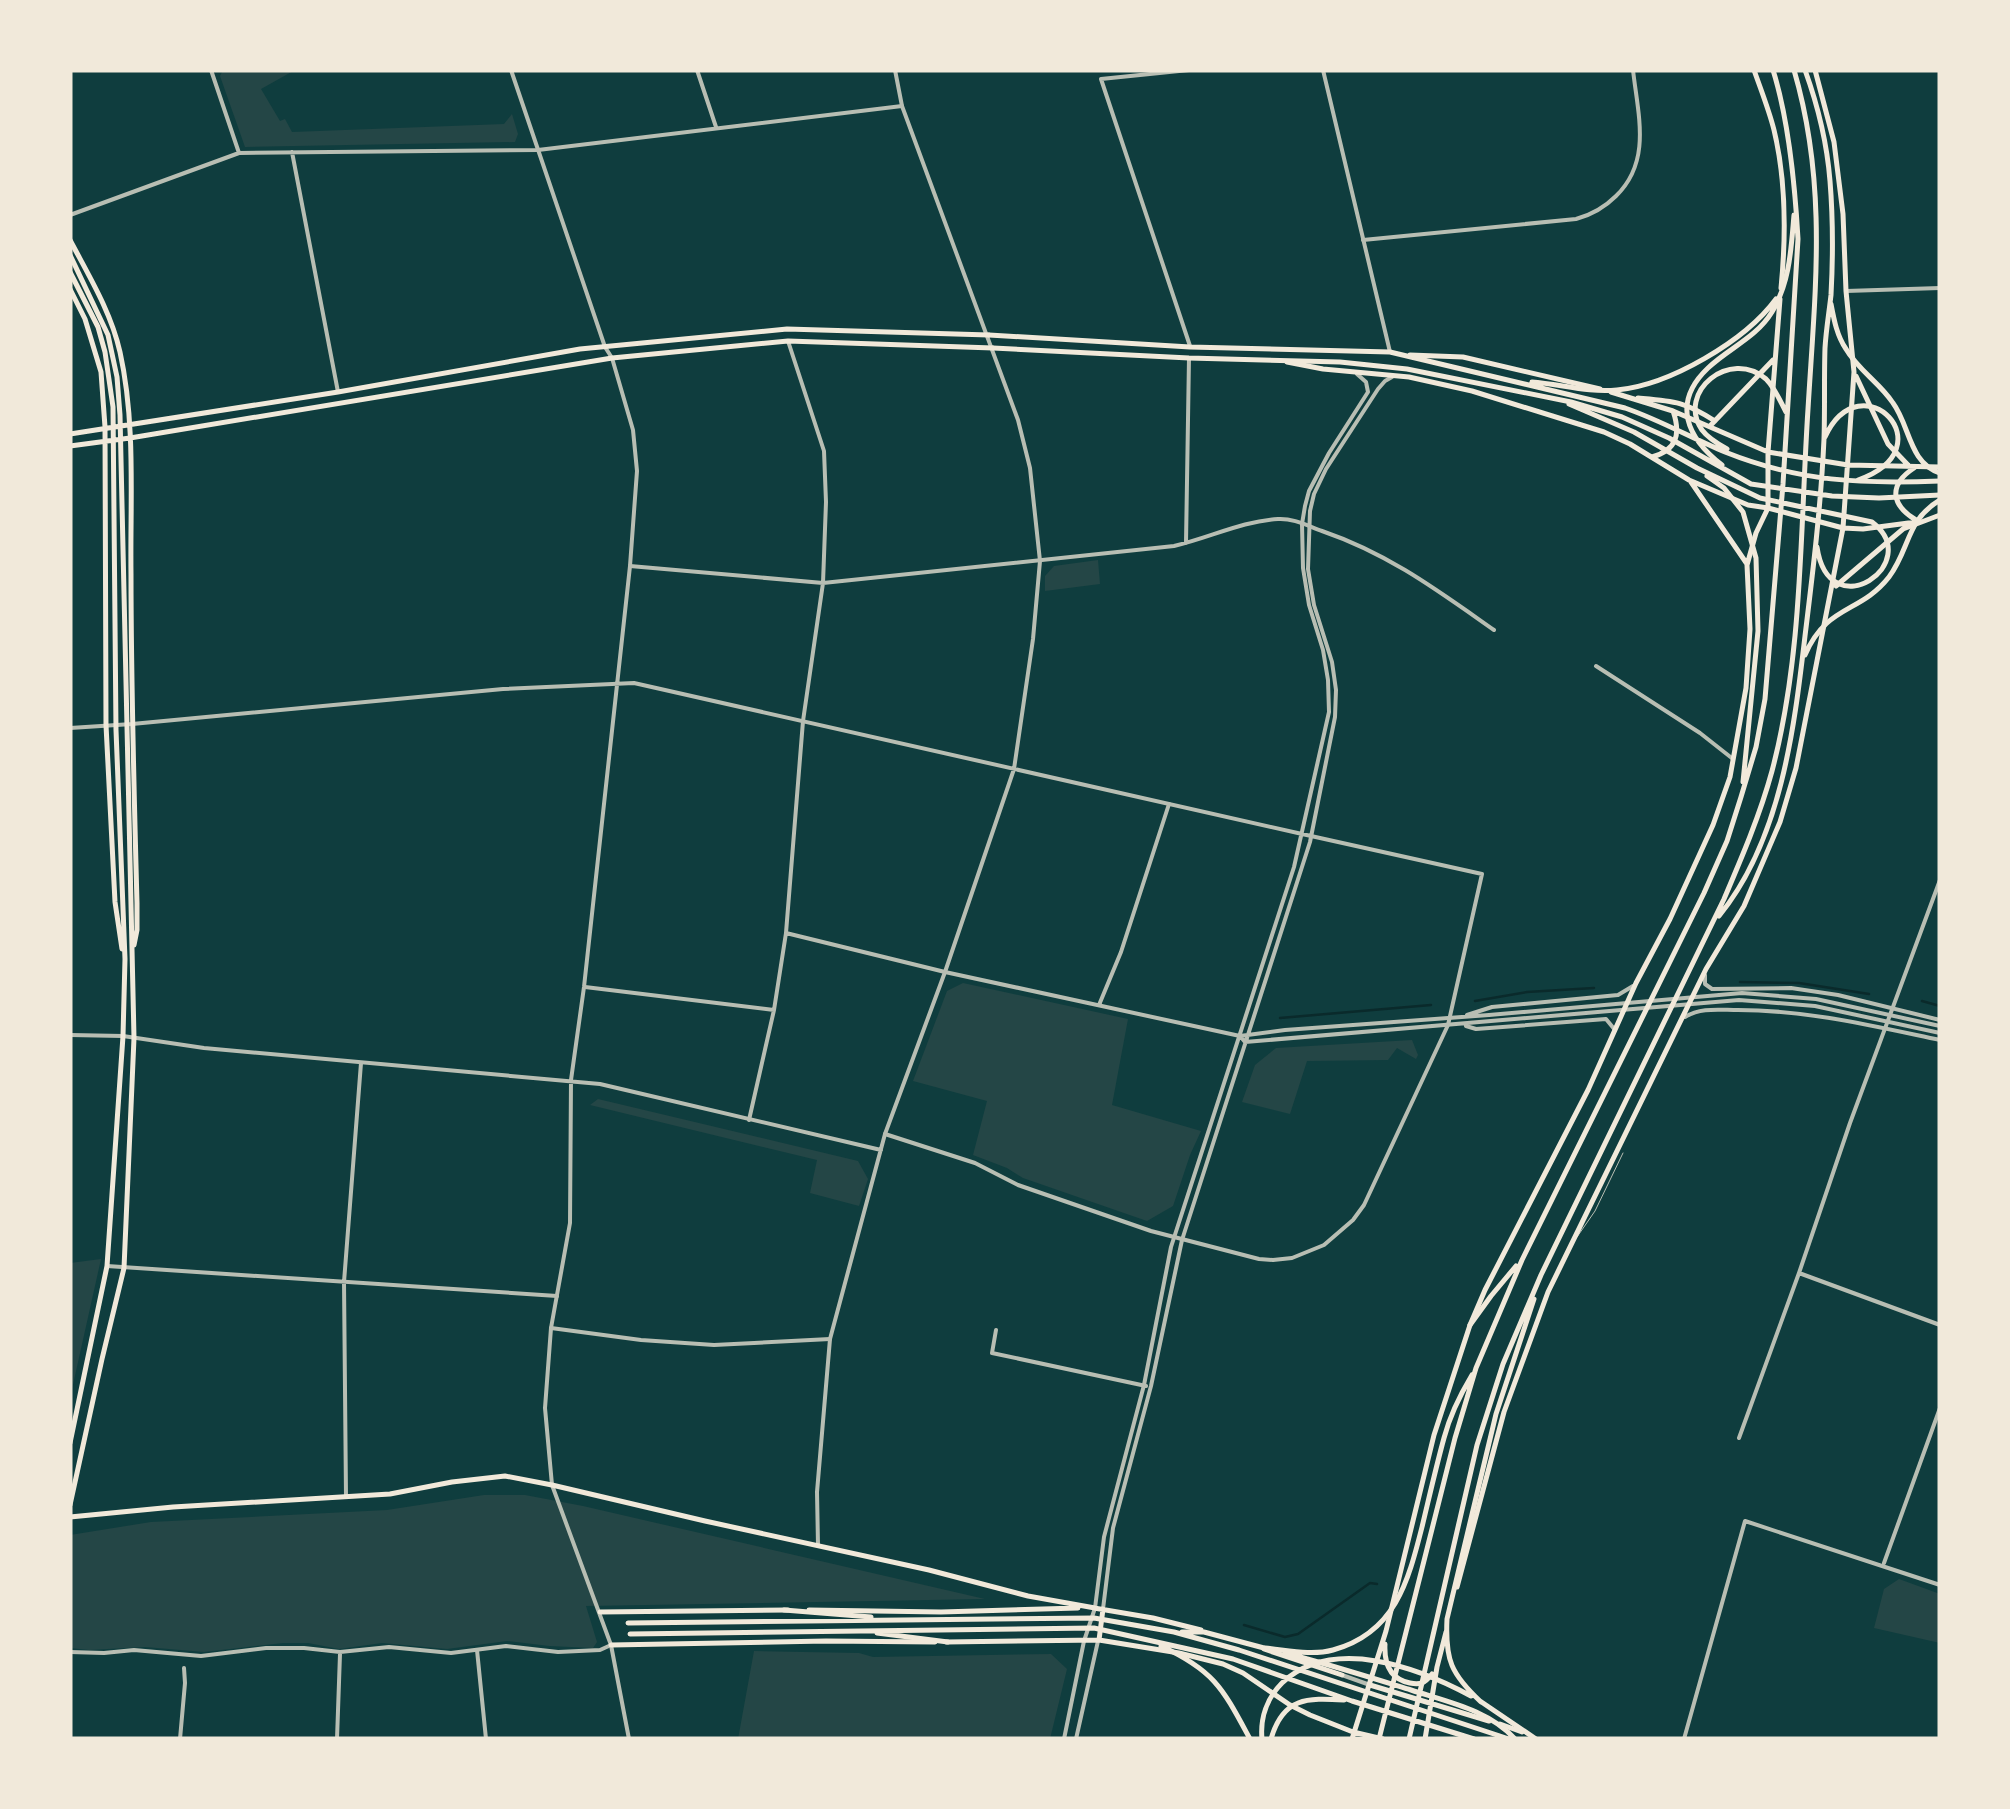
<svg xmlns="http://www.w3.org/2000/svg" width="2010" height="1809" viewBox="0 0 2010 1809" font-family="Arial,sans-serif">
	<style>
		.green { fill: #244646 }
		.lines { fill: none; stroke-linecap: round; stroke-linejoin: round }
		.stream { stroke: #0a2a2b; stroke-width: 2.5 }
		.service { stroke: #b8beb3; stroke-width: 1 }
		.minor { stroke: #b8beb3; stroke-width: 4 }
		.tertiary { stroke: #b8beb3; stroke-width: 4 }
		.secondary { stroke: #f1e9da; stroke-width: 5 }
		.primary { stroke: #f1e9da; stroke-width: 5 }
		.trunk { stroke: #f1e9da; stroke-width: 5 }
	</style>
	<rect width="100%" height="100%" fill="#0f3d3e"/>
	<path class="green" d="M223,70H295L261,89L280,121L285,119L292,132L504,124L512,114L518,134L515,142L245,147L220,76Z
		M1098,560L1100,584L1045,591V576L1054,566Z
		M963,983L1128,1019L1112,1105L1201,1131L1190,1155L1173,1206L1147,1221L1023,1178L1007,1168L973,1155L987,1101L913,1081L947,991Z
		M1412,1040L1418,1055L1416,1059L1397,1048L1388,1060L1307,1061L1290,1114L1242,1102L1255,1065L1276,1048Z
		M598,1099L858,1161L868,1179L859,1206L810,1193L817,1160L590,1105Z
		M101,1259L70,1398V1263Z
		M484,1495H525L583,1506L985,1599L586,1606L597,1642L593,1648L549,1646L507,1641L447,1649L382,1643L339,1649L308,1643H283L204,1652L145,1647L89,1650L70,1648V1535L151,1522L387,1510Z
		M1899,1579L1940,1594V1643L1874,1628L1884,1589Z
		M754,1651L859,1653L873,1657L1051,1654L1067,1669L1050,1739H738Z"/>
	<g class="lines">
		<path class="stream" d="M1740,982L1799,983L1869,994
			M1475,1001L1527,992L1594,988
			M1922,1001L1940,1006
			M1280,1018L1431,1005
			M1244,1625L1285,1637L1298,1634L1370,1583L1377,1584"/>
		<path class="service" d="M1577,1237L1595,1211L1623,1153"/>
		<path class="minor" d="M211,70L239,153
			M697,70L716,127
			M1189,70L1101,79L1190,346
			M292,152L338,392
			M70,215L239,153L538,150L902,106
			M1363,240L1576,219C1591,215 1605,207 1616,196C1652,161 1638,115 1633,70
			M1186,543L1189,358
			M630,566L823,583L1174,546C1209,538 1242,521 1278,519C1293,518 1308,526 1322,531C1389,554 1437,590 1494,630
			M1596,666L1700,733L1733,759
			M786,933L945,972L1240,1036
			M585,987L774,1010
			M1099,1005L1121,952L1169,804
			M749,1120L774,1010L786,933L803,721L823,583L826,502L824,451L788,341
			M885,1134L975,1163L1018,1185L1151,1231L1259,1259L1273,1260L1292,1258L1324,1245L1353,1220L1364,1205L1448,1025L1482,874L1311,836
			M107,1266L557,1296
			M1799,1273L1940,1325
			M551,1328L641,1340L714,1345L830,1339
			M996,1330L992,1353L1146,1386
			M1739,1438L1799,1273L1850,1123L1940,880
			M346,1497L344,1282L361,1063
			M1884,1563L1940,1408
			M477,1650L486,1739
			M70,1652L104,1653L134,1650L201,1656L266,1648H304L340,1652L389,1647L451,1653L506,1646L558,1652L600,1650L611,1645
			M180,1739L185,1683L184,1668
			M337,1739L340,1654
			M1684,1739L1745,1521L1940,1585"/>
		<path class="tertiary" d="M511,70L605,347L612,358L633,430L637,471L630,566L584,987L571,1080L570,1223L551,1328L545,1408L552,1485L611,1645L629,1739
			M1323,70L1390,352
			M1846,291L1940,288
			M70,728L132,724L503,689L634,683L1311,836
			M1705,975V984L1712,989L1791,988L1838,995L1940,1020
			M1467,1015L1492,1007L1618,995L1633,986
			M1685,1017C1701,1007 1719,1010 1738,1010C1807,1010 1873,1026 1940,1040
			M1466,1026L1476,1029L1606,1019L1615,1030
			M70,1035L123,1036L204,1048L600,1084L881,1150
			M1240,1036L1245,1042L1739,1000L1815,1006L1940,1033
			M1240,1036L1285,1030L1489,1015L1742,993L1816,999L1940,1026
			M818,1545L817,1492L830,1339L885,1134L945,972L1014,769L1033,639L1040,561L1030,468L1018,420L902,106L895,70
			M1103,1609L1113,1528L1151,1386L1182,1240L1310,842L1335,717L1336,690L1332,662L1314,605L1308,569L1310,511L1314,494L1326,469L1378,389L1385,381L1392,377
			M1342,1675L1370,1685
			M1064,1739L1084,1641L1095,1608L1104,1537L1144,1385L1171,1247L1294,867L1329,712L1328,680L1323,650L1309,605L1303,568L1302,524L1305,506L1309,491L1329,453L1368,392L1366,382L1357,374
			M1076,1739L1098,1641"/>
		<path class="secondary" d="M1754,70C1761,90 1769,110 1774,130C1786,180 1786,237 1781,288
			M1410,355L1463,357L1600,389
			M1287,362L1323,369L1409,377L1472,391L1604,432L1630,444L1689,480L1748,505L1768,508L1843,528L1863,529L1916,522
			M1856,376L1888,444L1908,465
			M1611,392L1673,411L1768,452L1848,465L1940,467
			M1638,398C1673,401 1684,401 1715,421
			M1710,426L1773,360
			M1652,457C1677,450 1681,434 1673,411
			M1914,468C1888,485 1891,505 1916,520
			M1691,482L1747,564
			M1836,586L1903,529L1940,515
			M70,1517L173,1507L390,1494L452,1482L505,1476L552,1485L705,1521L929,1570L1028,1596L1095,1608
			M1457,1587L1504,1412L1548,1292L1706,969L1744,906L1780,822L1796,768L1843,528L1854,372L1846,291L1843,214L1834,142L1815,70
			M1094,1608L1153,1618L1201,1630
			M809,1610L941,1612L1078,1608
			M600,1612L788,1610
			M1099,1640L1103,1609
			M946,1642L1099,1640L1179,1653L1223,1664L1243,1673L1290,1705L1310,1715L1353,1732L1383,1739
			M1385,1644C1384,1663 1390,1679 1410,1683C1421,1685 1425,1683 1432,1674
			M611,1645L826,1641L935,1642
			M1264,1649L1342,1675
			M1370,1685L1489,1721
			M1500,1724L1522,1732
			M1352,1739L1386,1631L1434,1435L1470,1325L1485,1290L1588,1090L1636,983L1670,919L1713,825L1730,777L1746,688L1750,629L1747,565L1756,533L1768,508V452L1780,299
			M1425,1739L1437,1667L1446,1632"/>
		<path class="primary" d="M70,240C89,276 111,312 120,352C136,424 130,501 131,574C131,684 134,793 137,903V930L134,945
			M70,255L108,335L117,377L120,415L134,1038L124,1268L102,1359L70,1505
			M70,272L98,327L105,352L113,407L116,730L125,959L123,1036L107,1266L70,1443
			M70,289L85,319L101,372L105,427L106,725L115,902L122,949
			M70,434L338,392L580,349L787,329L989,335
			M70,446L130,438L612,358L788,341L993,348"/>
		<path class="trunk" d="M1831,304C1834,320 1837,336 1846,349C1858,370 1880,383 1893,403C1910,426 1909,463 1940,473
			M989,335L1190,347L1390,352L1625,408C1660,420 1691,438 1725,452C1800,482 1861,484 1940,481
			M993,348L1189,358L1340,362L1407,369L1571,402L1622,417L1669,438L1751,484L1832,496L1879,498L1940,495
			M1532,382C1560,384 1588,393 1617,390C1670,385 1745,341 1776,299
			M1569,404L1634,432L1697,468L1760,498L1872,522C1926,563 1829,629 1817,547
			M1825,437C1861,359 1949,448 1858,480
			M1727,449C1718,444 1708,438 1702,430C1676,392 1730,348 1766,379C1775,388 1780,401 1786,412
			M1722,465C1687,438 1671,403 1708,368C1729,348 1756,338 1772,312C1790,282 1791,249 1794,215
			M1707,476L1724,488L1743,512L1756,558L1758,631L1743,782
			M1805,655C1827,604 1860,614 1889,577C1910,549 1906,520 1940,500
			M1719,916C1781,840 1794,730 1805,636C1813,571 1821,505 1824,439C1825,409 1824,378 1825,348C1826,330 1829,313 1831,295C1833,258 1833,218 1830,181C1827,143 1818,106 1805,70
			M1470,1325L1491,1296L1516,1266
			M784,1610L871,1617
			M628,1623L1094,1618L1174,1632L1239,1650L1509,1739
			M1182,1632H1204L1264,1648
			M877,1633L948,1642
			M630,1634L1094,1628L1233,1659L1352,1701L1474,1739
			M1161,1646C1215,1671 1223,1689 1250,1739
			M1265,1648C1287,1650 1311,1656 1333,1650C1395,1633 1408,1582 1422,1527C1429,1498 1436,1467 1444,1438C1450,1415 1460,1395 1472,1375
			M1285,1653C1328,1664 1369,1677 1411,1690C1448,1702 1489,1710 1515,1739
			M1480,1701L1536,1739
			M1481,1702C1451,1674 1445,1660 1447,1619L1496,1414L1534,1299
			M1262,1739C1260,1718 1267,1698 1282,1683C1333,1635 1419,1668 1471,1696
			M1271,1739C1283,1697 1307,1698 1344,1700
			M1379,1739L1455,1438L1476,1368L1522,1260L1704,893L1727,841L1741,797L1756,747L1765,699L1783,484L1798,239C1795,186 1789,121 1773,70
			M1409,1739L1477,1445L1503,1364L1541,1275L1724,899C1742,857 1760,815 1772,771C1803,654 1800,530 1808,409C1815,291 1828,186 1794,70"/>
	</g>
	<rect width="2010" height="1809" fill="none" stroke="#f1e9da" stroke-width="145"/>
</svg>
